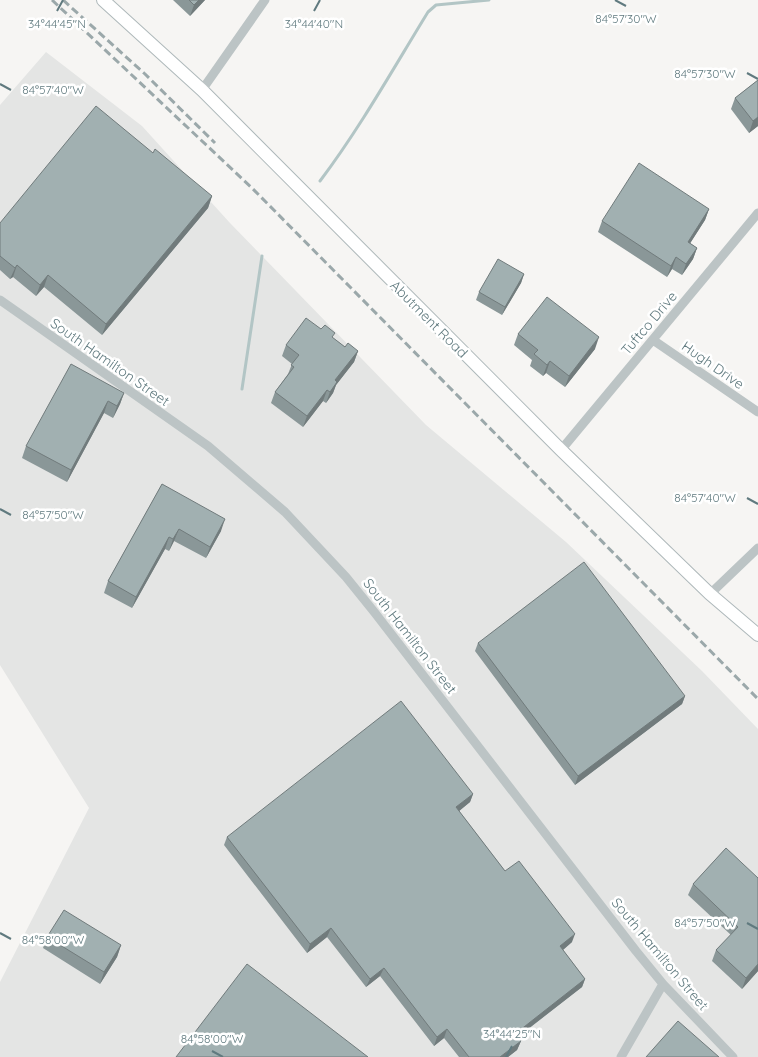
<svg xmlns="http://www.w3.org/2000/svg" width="758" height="1057" viewBox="0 0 758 1057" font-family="Quicksand,sans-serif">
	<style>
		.built { fill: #e4e5e4 }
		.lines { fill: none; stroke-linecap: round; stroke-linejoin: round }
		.stream { stroke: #b2c5c5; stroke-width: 3 }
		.secondary-casing { stroke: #aeb8ba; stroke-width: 14 }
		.street { stroke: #bcc4c5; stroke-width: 9 }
		.secondary { stroke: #fff; stroke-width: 12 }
		.rail { stroke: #9ba8aa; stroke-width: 3; stroke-dasharray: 8 4; stroke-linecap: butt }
		.wall { fill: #8a9798 }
		.shaded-wall { fill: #717b7c }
		.building { fill: #a1b0b1; stroke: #717b7c }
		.ticks { fill: none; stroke: #607a7f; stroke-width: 2 }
		.labels { text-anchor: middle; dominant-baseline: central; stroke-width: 5; stroke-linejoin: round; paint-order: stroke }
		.street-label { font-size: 14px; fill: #607a7f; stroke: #fff }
		.ticks-label { font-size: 12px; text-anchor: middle; fill: #607a7f; stroke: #fff; stroke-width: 5; stroke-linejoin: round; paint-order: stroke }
	</style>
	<rect width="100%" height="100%" fill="#f6f5f3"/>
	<path class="built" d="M46,52L142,126L230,223L426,425L566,542L702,671L758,729V1057H0V982L89,808L0,665V105Z"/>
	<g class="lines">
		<path class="stream" d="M320,181C360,128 393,69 428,12L436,5L489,0
			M242,389L262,256"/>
		<g class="secondary-casing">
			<path id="secondary" d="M103,0L202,90L561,450L710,594L758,635"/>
		</g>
		<path class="street" d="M202,90L265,0
			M0,300L208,446L285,512L346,577L375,613L636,951L663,984L733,1057
			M653,340L758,412
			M561,450L758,213
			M710,594L758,548
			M621,1057L663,984"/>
		<use href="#secondary" class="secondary"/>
		<path class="rail" d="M52,0L252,188L758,699
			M63,0L145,74L215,143"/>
	</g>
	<path class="wall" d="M173,0H205L190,16Z
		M758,80V126L749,133L731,109L735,98Z
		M153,153L212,196L208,208L102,335L44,287L36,296L13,277L10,279L0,270V223Z
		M709,209L705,220L690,243L697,248L693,259L682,275L672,269L667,277L598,232L602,221Z
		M524,274L521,283L502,315L476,300L479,292Z
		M518,334L595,349L565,387L546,373L543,376L530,366L532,360L514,345Z
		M333,338L345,347L358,351L354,362L336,385L333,393L326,403L323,401L303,427L271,403L275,392L288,374L292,364L282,356L286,345Z
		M124,393L120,404L113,418L104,413L67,482L22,458L26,446Z
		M162,484L221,531L206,558L174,541L169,551L165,549L132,608L104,593L108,581Z
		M478,643L685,696L682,704L575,785L475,651Z
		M473,794L470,802L459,811L505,871L572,942L563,950L585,979L582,987L518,1037L521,1041L517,1050L508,1057H459L444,1038L434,1046L380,976L366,987L327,937L307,953L224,845L227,837Z
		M726,848L758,971L742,989L712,961L716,950L731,935L688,895L693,884Z
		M47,937L121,945L117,957L100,984L43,948Z"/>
	<path class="shaded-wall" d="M199,0H205L190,16L194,5Z
		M758,117V126L749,133L753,121Z
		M212,196L208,208L102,335L106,324Z
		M709,209L705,220L684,253L688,242Z
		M697,248L693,259L682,275L686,264Z
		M676,257L672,269L667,277L671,266Z
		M17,265L13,277L10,279L15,268Z
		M524,274L521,283L502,315L505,307Z
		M48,275L44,287L36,296L40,285Z
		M599,337L595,349L565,387L569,376Z
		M358,351L354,362L336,385L333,393L326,403L330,392L335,380Z
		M550,361L546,373L543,376L547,365Z
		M327,390L323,401L303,427L307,416Z
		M124,393L120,404L113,418L117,406Z
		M108,401L104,413L67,482L71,470Z
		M225,519L221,531L206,558L210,547Z
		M179,529L174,541L169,551L173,539Z
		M169,537L165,549L132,608L136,597Z
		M685,696L682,704L575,785L578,776Z
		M473,794L470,802L453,816L456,807Z
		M331,928L327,937L307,953L310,944Z
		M575,934L572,942L557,955L560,946Z
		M121,945L117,957L100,984L104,972Z
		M758,964V971L742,989L746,978Z
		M384,968L380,976L366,987L370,979Z
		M585,979L582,987L511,1042L515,1034Z
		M447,1029L444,1038L434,1046L437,1037Z
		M521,1041L517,1050L508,1057H500Z"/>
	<path class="building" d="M189,0H199L194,5Z
		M758,80V117L753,121L735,98Z
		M96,106L153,153L155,149L212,196L106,324L48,275L40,285L17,265L15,268L0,256V223Z
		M639,163L709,209L688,242L697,248L686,264L676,257L671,266L602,221Z
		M498,259L524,274L505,307L479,292Z
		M547,297L599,337L569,376L550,361L547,365L534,354L538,350L518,334Z
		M306,318L321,329L325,325L335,333L332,337L345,347L348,343L358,351L335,380L337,382L330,392L327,390L307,416L275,392L294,367L291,365L299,355L286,345Z
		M71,364L124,393L117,406L108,401L71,470L26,446Z
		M162,484L225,519L210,547L179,529L173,539L169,537L136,597L108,581Z
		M584,562L685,696L578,776L478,643Z
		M401,701L473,794L456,807L505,871L519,861L575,934L560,946L585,979L515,1034L521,1041L500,1057H469L447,1029L437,1037L384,968L370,979L331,928L310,944L227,837Z
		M726,848L758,878V964L746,978L716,950L738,927L693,884Z
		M64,910L121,945L104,972L47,937Z
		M247,964L368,1057H176Z
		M678,1021L719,1057H646Z"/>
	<path class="ticks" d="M615,0L626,6M57,11L63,0M314,11L320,0M747,73L758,79M0,84L11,90M747,498L758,504M0,509L11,515M747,923L758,929M0,933L11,939M212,1051L223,1057M506,1057L512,1046"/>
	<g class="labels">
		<g class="street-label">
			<text transform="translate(429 319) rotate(45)">Abutment Road</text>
			<text transform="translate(649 323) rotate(-50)">Tuftco Drive</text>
			<text transform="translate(110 362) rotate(35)">South Hamilton Street</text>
			<text transform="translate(713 365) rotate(35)">Hugh Drive</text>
			<text transform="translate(410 636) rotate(52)">South Hamilton Street</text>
			<text transform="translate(660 954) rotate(50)">South Hamilton Street</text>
		</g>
	</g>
	<g class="ticks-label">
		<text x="626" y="23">84°57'30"W</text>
		<text x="57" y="28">34°44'45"N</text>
		<text x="314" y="28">34°44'40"N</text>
		<text x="705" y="78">84°57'30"W</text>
		<text x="53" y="94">84°57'40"W</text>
		<text x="705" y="502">84°57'40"W</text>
		<text x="53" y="519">84°57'50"W</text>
		<text x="705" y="927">84°57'50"W</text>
		<text x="53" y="944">84°58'00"W</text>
		<text x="512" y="1038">34°44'25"N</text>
		<text x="212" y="1043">84°58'00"W</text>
	</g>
</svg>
